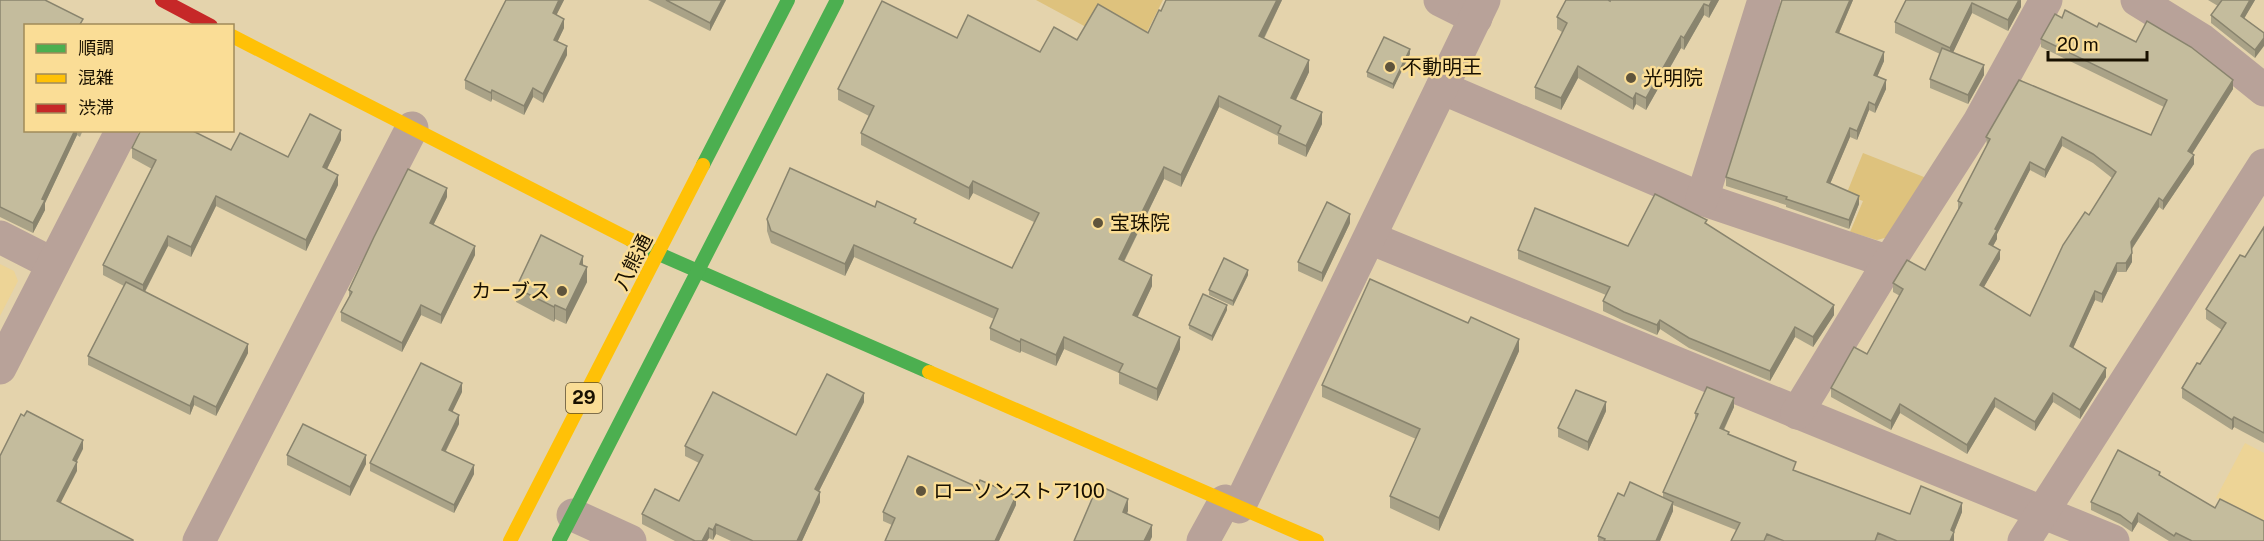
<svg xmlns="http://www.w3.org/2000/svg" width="2264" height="541" font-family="'Public Sans','Noto Sans JP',sans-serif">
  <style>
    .built { fill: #edd496 }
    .green { fill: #dec27d }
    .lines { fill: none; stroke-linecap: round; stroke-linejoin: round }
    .street { stroke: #b8a299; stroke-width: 33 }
    .fast { stroke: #4caf50; stroke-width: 14 }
    .slow { stroke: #ffc107; stroke-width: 14 }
    .jam { stroke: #c62828; stroke-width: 14 }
    .wall { fill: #a9a287; fill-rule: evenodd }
    .shaded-wall { fill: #89846e }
    .building { fill: #c4bc9d; stroke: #89846e; stroke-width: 1.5; fill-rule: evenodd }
    .poi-dot { fill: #5f543c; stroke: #fadd96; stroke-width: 2 }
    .labels { text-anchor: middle; stroke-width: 5; stroke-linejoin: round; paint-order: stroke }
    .shield { fill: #fadd96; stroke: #5c4e2d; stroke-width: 1.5 }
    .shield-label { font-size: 18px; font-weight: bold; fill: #181000 }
    .poi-label { font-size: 20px; fill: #181000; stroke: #fadd96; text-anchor: start }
    .street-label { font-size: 20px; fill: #181000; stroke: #fadd96 }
  </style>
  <rect width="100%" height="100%" fill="#e4d3ac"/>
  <!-- built -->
  <g class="built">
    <path d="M0,264L14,271L18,281L0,316Z"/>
    <path d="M2245,443L2264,453V524L2216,498Z"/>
  </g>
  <!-- green -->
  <g class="green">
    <path d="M1036,0H1163L1147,32L1097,7L1086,27Z"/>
    <path d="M1863,153L1929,179L1896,235L1877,240L1850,232L1863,201L1846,195Z"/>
  </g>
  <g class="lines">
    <!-- street -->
    <g class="street">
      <path d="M1440,0L1476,18"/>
      <path d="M2137,0L2202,40L2264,90"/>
      <path d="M1442,88L1702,199L1889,262"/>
      <path d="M1702,199L1764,0"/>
      <path d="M0,237L53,264"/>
      <path d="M1370,238L2113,541"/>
      <path d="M0,368L122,130"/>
      <path d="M1797,413L1889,262L1979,122L2046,0"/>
      <path d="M1239,507L1484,0"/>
      <path d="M573,515L630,541"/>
      <path d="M199,541L412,128"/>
      <path d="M1203,541L1225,501"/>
      <path d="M2024,541L2264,165"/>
    </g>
    <!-- fast -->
    <g class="fast">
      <path d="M703,165L788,0"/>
      <path d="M631,240L659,254L929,372"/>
      <path d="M559,541L837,0"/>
    </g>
    <!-- slow -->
    <g class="slow">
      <path d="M232,36L631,240"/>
      <path d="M929,372L1317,541"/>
      <path d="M510,541L703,165"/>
    </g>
    <!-- jam -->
    <path class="jam" d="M162,0L211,26"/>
  </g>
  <!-- wall -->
  <g class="wall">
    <path d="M0,0L83,26L26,130H83L80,137L77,135L45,203V210L33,233L0,217Z"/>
    <path d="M506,0H564L556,15L564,28L557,42L567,55L543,103L533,97L524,115L492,99L491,102L465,89V80Z"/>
    <path d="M648,0H726L710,31Z"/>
    <path d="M1282,0L1264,39L1309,72L1296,100L1322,124L1306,157L1278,144V136L1219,107L1181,187L1164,179L1124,262L1152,286L1137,317L1180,349L1157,401L1119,384V373L1064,349L1056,366L1021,351L1020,353L990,340V328L994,319L854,257L845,276L771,243L767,231V219L875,207L916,224L1012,268L1034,222L973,193L969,200L861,145V133L869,116L838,100V89L957,38L1040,52L1077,40L1148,33L1161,11Z"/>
    <path d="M1610,0H1719L1709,18L1704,15L1684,50L1681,48L1646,110L1636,104L1633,110L1578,78L1561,110L1535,99V87L1562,32L1557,29V17L1610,1Z"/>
    <path d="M1782,0H1853L1839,33L1884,61L1877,77L1886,89L1875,113L1869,110L1857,140L1850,137L1830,184L1859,204L1849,229L1786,207V205L1726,186V177Z"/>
    <path d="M1906,0H2021V7L2008,31L1972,13L1953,52L1984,75L1968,104L1930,88V79L1940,54L1895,33V22Z"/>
    <path d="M2208,0H2255L2244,18L2264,33L2255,58L2211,23V15L2218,6Z"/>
    <path d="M2062,18L2097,27L2136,42L2233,89L2192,154L2194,164L2163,210L2159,207L2132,249V262L2126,272H2117L2102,303L2095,300L2073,348L2106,377L2080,419L2053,402L2035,431L1995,407L1967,454L1900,413L1891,430L1831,397V388L1867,354L1900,296L1893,292V283L1925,270L1958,210V201L1987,146L1986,137L2151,135L2164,107L2041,47V39ZM2062,146L2093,163L2112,178L2030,316L1983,288L2000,259L1993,246L1997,239V234L2030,170L2045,178Z"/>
    <path d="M1410,54L1393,89L1367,77V72Z"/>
    <path d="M341,140L327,169L338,185L306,251L216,206L191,257L168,246L145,292L248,353L216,416L194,405L190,415L88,365V356L124,286L103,275V265L152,169L132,158V148L231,150L288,157Z"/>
    <path d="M447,197L433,225L475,255L441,324L421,315L402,352L341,321V312L349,297V290Z"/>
    <path d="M1350,223L1322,282L1298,271V262Z"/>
    <path d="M1707,224L1834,315L1813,347L1795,337L1770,381L1689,348L1660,329L1657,335L1624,321L1603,311V301L1606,295L1518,259V250L1628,246Z"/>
    <path d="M2264,227V443L2234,427L2232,430L2182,398V388L2200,364L2222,330L2206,319V309L2245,257Z"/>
    <path d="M583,266L587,282L566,324L555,319L554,322L516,302V288Z"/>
    <path d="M1248,275L1233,306L1209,295V290Z"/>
    <path d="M1227,310L1212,341L1189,329V325Z"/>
    <path d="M1519,351L1439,531L1390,508V496L1416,439L1322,397V385Z"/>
    <path d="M462,392L452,411L459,424L446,451L474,474L454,513L370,471V463Z"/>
    <path d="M864,402L819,491L820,502L802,541H731L716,534L713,540L709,538L707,541H675L642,524V514L679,501L699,463L685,456V446L796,435Z"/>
    <path d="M1734,407L1724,430L1729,435L1796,471L1910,514L1962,512L1954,532V541H1731L1736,530L1673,505V511L1660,541H1598V536L1624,496L1663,497V492L1695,422V413Z"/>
    <path d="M1606,411L1588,451L1558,437V428Z"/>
    <path d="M287,455L366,464L350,496L287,465Z"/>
    <path d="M2160,475L2264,541H2169L2138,522L2132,532L2120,524L2091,510V502Z"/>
    <path d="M1016,505L999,541H885L892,525L883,521V512Z"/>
  </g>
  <!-- shaded-wall -->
  <g class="shaded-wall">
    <path d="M559,0H564L553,22V13Z"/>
    <path d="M722,0H726L710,31V23Z"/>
    <path d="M1277,0H1282L1259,48V36Z"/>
    <path d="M1712,0H1719L1709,18V6Z"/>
    <path d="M1850,0H1853L1836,40V32Z"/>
    <path d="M2019,0H2021V7L2008,31V20Z"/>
    <path d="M2250,0H2255L2241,24V16Z"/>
    <path d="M1972,3V13L1950,59V48Z"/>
    <path d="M1704,4V15L1684,50V38Z"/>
    <path d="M564,19V28L554,49V40Z"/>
    <path d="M1681,36V48L1646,110V98Z"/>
    <path d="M2264,38V46L2255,58V50Z"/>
    <path d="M567,46V55L543,103V94Z"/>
    <path d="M1410,49V54L1393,89V84Z"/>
    <path d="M1884,52V61L1874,84V75Z"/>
    <path d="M1309,60V72L1291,110V98Z"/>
    <path d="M1984,65V75L1968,104V95Z"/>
    <path d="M1578,66V78L1561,110V98Z"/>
    <path d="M1886,80V89L1875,113V105Z"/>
    <path d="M2233,80V89L2188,160V151Z"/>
    <path d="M533,88V97L524,115V106Z"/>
    <path d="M492,90V99L491,102V93Z"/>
    <path d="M1636,93V104L1633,110V99Z"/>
    <path d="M1219,96V107L1181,187V175Z"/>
    <path d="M1869,102V110L1857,140V131Z"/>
    <path d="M1322,112V124L1306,157V146Z"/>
    <path d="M1850,128V137L1827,191V182Z"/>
    <path d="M75,130H77V135L45,203V210L33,233V223L42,199Z"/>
    <path d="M341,130V140L323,177V167Z"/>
    <path d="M2062,137V146L2045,178V170Z"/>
    <path d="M2194,155V164L2163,210V201Z"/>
    <path d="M2030,162V170L1997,234V239L1989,253V244L1995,229Z"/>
    <path d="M1164,167V179L1119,271V259Z"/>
    <path d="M338,175V185L306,251V240Z"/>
    <path d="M973,181V193L969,200V188Z"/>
    <path d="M447,188V197L430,232V223Z"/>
    <path d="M216,196V206L191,257V247Z"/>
    <path d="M1859,196V204L1849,229V220Z"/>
    <path d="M2159,198V207L2131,250V242Z"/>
    <path d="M1350,214V223L1322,282V273Z"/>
    <path d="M168,236V246L143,295V285Z"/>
    <path d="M854,245V257L845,276V264Z"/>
    <path d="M475,246V255L441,324V315Z"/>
    <path d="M2000,250V259L1980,294V285Z"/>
    <path d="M2132,253V262L2126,272V263Z"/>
    <path d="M583,256V271L580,264Z"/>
    <path d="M2117,263V272L2102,303V294Z"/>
    <path d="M587,267V282L566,324V310Z"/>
    <path d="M1248,270V275L1233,306V301Z"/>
    <path d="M1152,275V286L1133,327V315Z"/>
    <path d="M2095,291V300L2070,355V346Z"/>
    <path d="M421,305V315L402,352V343Z"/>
    <path d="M555,305V319L554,322V307Z"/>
    <path d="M1227,305V310L1212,341V336Z"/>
    <path d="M1834,305V315L1813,347V337Z"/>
    <path d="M1660,320V329L1657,335V325Z"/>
    <path d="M1795,327V337L1770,381V371Z"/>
    <path d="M1064,337V349L1056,366V355Z"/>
    <path d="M1180,337V349L1157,401V389Z"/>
    <path d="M1021,339V351L1020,353V342Z"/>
    <path d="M1519,339V351L1439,531V518Z"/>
    <path d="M248,344V353L216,416V407Z"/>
    <path d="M2106,368V377L2080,419V410Z"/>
    <path d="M462,383V392L449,419V410Z"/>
    <path d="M864,393V402L815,499V489Z"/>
    <path d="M2053,393V402L2035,431V422Z"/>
    <path d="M194,396V405L190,415V406Z"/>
    <path d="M1734,398V407L1720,437V428Z"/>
    <path d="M1995,398V407L1967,454V445Z"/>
    <path d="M1606,402V411L1588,451V442Z"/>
    <path d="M1900,404V413L1891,430V421Z"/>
    <path d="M459,415V424L442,458V450Z"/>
    <path d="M2234,417V427L2232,430V420Z"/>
    <path d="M83,440V449L73,469V460Z"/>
    <path d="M366,455V464L350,496V487Z"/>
    <path d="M77,462V471L57,510V501Z"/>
    <path d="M474,465V474L454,513V505Z"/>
    <path d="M820,492V502L802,541H797Z"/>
    <path d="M1016,496V505L999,541H995Z"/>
    <path d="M1128,499V511L1123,524V512Z"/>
    <path d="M1673,502V511L1660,541H1656Z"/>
    <path d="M1962,503V512L1954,532V541H1950L1951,530Z"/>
    <path d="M2138,513V522L2132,532V524Z"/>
    <path d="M716,524V534L713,540V530Z"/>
    <path d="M1152,525V537L1150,541H1144Z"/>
    <path d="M709,528V538L707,541H702Z"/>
  </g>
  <!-- building -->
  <g class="building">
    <path d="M0,0H45L83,19L79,26H26V130H75L42,199L45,200L33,223L0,207Z"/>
    <path d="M506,0H559L553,13L564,19L554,40L567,46L543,94L533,88L524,106L492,90L491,93L465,80Z"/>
    <path d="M666,0H722L710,23Z"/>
    <path d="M1166,0H1277L1259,36L1309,60L1291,98L1322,112L1306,146L1278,133L1281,126L1219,96L1181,175L1164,167L1119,259L1152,275L1133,315L1180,337L1157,389L1119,372L1123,364L1064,337L1056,355L1021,339L1020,342L990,328L998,309L854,245L845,264L771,231L767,219L790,168L875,207L877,201L916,219L914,223L1012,268L1039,213L973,181L969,188L861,133L874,106L838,89L882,1L957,38L968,15L1040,52L1054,27L1077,40L1098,4L1148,33L1159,10L1161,11Z"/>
    <path d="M1566,0H1608L1610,1V0H1712L1709,6L1704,4L1684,38L1681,36L1646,98L1636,93L1633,99L1578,66L1561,98L1535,87L1567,23L1557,17Z"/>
    <path d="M1782,0H1850L1836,32L1884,52L1874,75L1886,80L1875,105L1869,102L1857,131L1850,128L1827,182L1859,196L1849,220L1786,199L1787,197L1726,177Z"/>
    <path d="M1906,0H2019L2008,20L1972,3L1950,48L1895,22Z"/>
    <path d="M2222,0H2250L2241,16L2264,33V38L2255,50L2211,15Z"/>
    <path d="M2065,10L2097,27L2099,23L2136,42L2147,21L2191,47L2233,80L2188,151L2194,155L2163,201L2159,198L2131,242L2132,253L2126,263H2117L2102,294L2095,291L2070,346L2106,368L2080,410L2053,393L2035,422L1995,398L1967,445L1900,404L1891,421L1831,388L1854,347L1867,354L1903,289L1893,283L1907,260L1925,270L1962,203L1958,201L1990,139L1986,137L2019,80L2151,135L2167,100L2041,39L2055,14L2062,18ZM2062,137L2093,154L2116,172L2089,215L2085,212L2063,245L2030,316L1980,285L2000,250L1989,244L1997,230L1995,229L2030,162L2045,170Z"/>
    <path d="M1384,37L1410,49L1393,84L1367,72Z"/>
    <path d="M1942,48L1984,65L1968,95L1930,79Z"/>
    <path d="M310,114L341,130L323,167L338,175L306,240L216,196L191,247L168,236L143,285L103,265L156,160L132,148L141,130H191L231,150L240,133L288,157Z"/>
    <path d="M408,169L447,188L430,223L475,246L441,315L421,305L402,343L341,312L352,292L349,290L374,237Z"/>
    <path d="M1655,194L1707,220L1705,223L1834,305L1813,337L1795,327L1770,371L1689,338L1660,320L1657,325L1624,312L1603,301L1610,287L1518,250L1535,208L1628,246Z"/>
    <path d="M1327,202L1350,214L1322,273L1298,262Z"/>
    <path d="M2264,227V433L2234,417L2232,420L2182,388L2197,363L2200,364L2226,323L2206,309L2240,255L2245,257Z"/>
    <path d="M541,235L583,256L580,264L587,267L566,310L555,305L554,307L516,288Z"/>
    <path d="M1224,258L1248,270L1233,301L1209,290Z"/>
    <path d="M1370,279L1468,323L1471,317L1519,339L1439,518L1390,496L1420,429L1322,385Z"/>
    <path d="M126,282L248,344L216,407L194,396L190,406L88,356Z"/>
    <path d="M1203,294L1227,305L1212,336L1189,325Z"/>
    <path d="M421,363L462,383L449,410L459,415L442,450L474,465L454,505L370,463Z"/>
    <path d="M827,374L864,393L815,489L820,492L797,541H753L716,524L713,530L709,528L702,541H695L642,514L655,489L679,501L703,455L685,446L713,392L796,435Z"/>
    <path d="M1707,387L1734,398L1720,428L1729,432L1728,434L1796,462L1793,470L1910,514L1921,486L1962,503L1951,530L1954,532L1950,541H1897L1878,533L1875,541H1784L1767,534L1764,541H1731L1740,523L1663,492L1698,414L1695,413Z"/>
    <path d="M1576,390L1606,402L1588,442L1558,428Z"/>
    <path d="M27,411L83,440L73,460L77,462L57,501L133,540V541H0V456L21,414L24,416Z"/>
    <path d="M303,424L366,455L350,487L287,455Z"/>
    <path d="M2118,450L2160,472L2159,475L2215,508L2220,499L2264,521V541H2192L2176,533L2174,536L2138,513L2132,524L2120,515L2091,502Z"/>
    <path d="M908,456L977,487L980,480L1016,496L995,541H885L895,518L883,512Z"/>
    <path d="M1630,482L1673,502L1656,541H1604L1605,539L1598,536L1618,493L1624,496Z"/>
    <path d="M1098,485L1128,499L1123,512L1152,525L1144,541H1074Z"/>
  </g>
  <!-- markers -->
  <g class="poi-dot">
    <circle cx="1390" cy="67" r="6"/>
    <circle cx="1631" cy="78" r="6"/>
    <circle cx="1098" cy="223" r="6"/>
    <circle cx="562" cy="291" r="6"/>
    <circle cx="921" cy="491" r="6"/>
  </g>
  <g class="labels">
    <!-- shield labels -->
    <rect class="shield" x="566" y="383" width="36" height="30" rx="4.5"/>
    <g class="shield-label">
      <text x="584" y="404">29</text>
    </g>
    <!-- poi labels -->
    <g class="poi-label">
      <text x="1402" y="74">不動明王</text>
      <text x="1643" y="85">光明院</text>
      <text x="1110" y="230">宝珠院</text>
      <text x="550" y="298" text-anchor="end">カーブス</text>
      <text x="933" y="498">ローソンストア100</text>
    </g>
    <!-- street labels -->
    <g class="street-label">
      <text transform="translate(633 262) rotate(-63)" y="7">八熊通</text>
    </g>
  </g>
  <!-- legend -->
  <rect x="24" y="24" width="210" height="108" fill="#fadd96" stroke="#a08b5a" stroke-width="1.5"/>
  <rect x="36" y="44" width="30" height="9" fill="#4caf50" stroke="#a08b5a" stroke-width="1.5"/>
  <text x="78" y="54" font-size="18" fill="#181000">順調</text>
  <rect x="36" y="74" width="30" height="9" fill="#ffc107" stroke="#a08b5a" stroke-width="1.5"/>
  <text x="78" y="84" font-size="18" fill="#181000">混雑</text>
  <rect x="36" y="104" width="30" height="9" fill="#c62828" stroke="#a08b5a" stroke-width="1.5"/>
  <text x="78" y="114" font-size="18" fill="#181000">渋滞</text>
  <!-- scale -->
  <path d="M2048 51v9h99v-9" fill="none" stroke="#181000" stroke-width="3"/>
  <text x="2057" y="51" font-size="18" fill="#181000" stroke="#fadd96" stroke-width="4.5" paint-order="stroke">20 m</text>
</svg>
